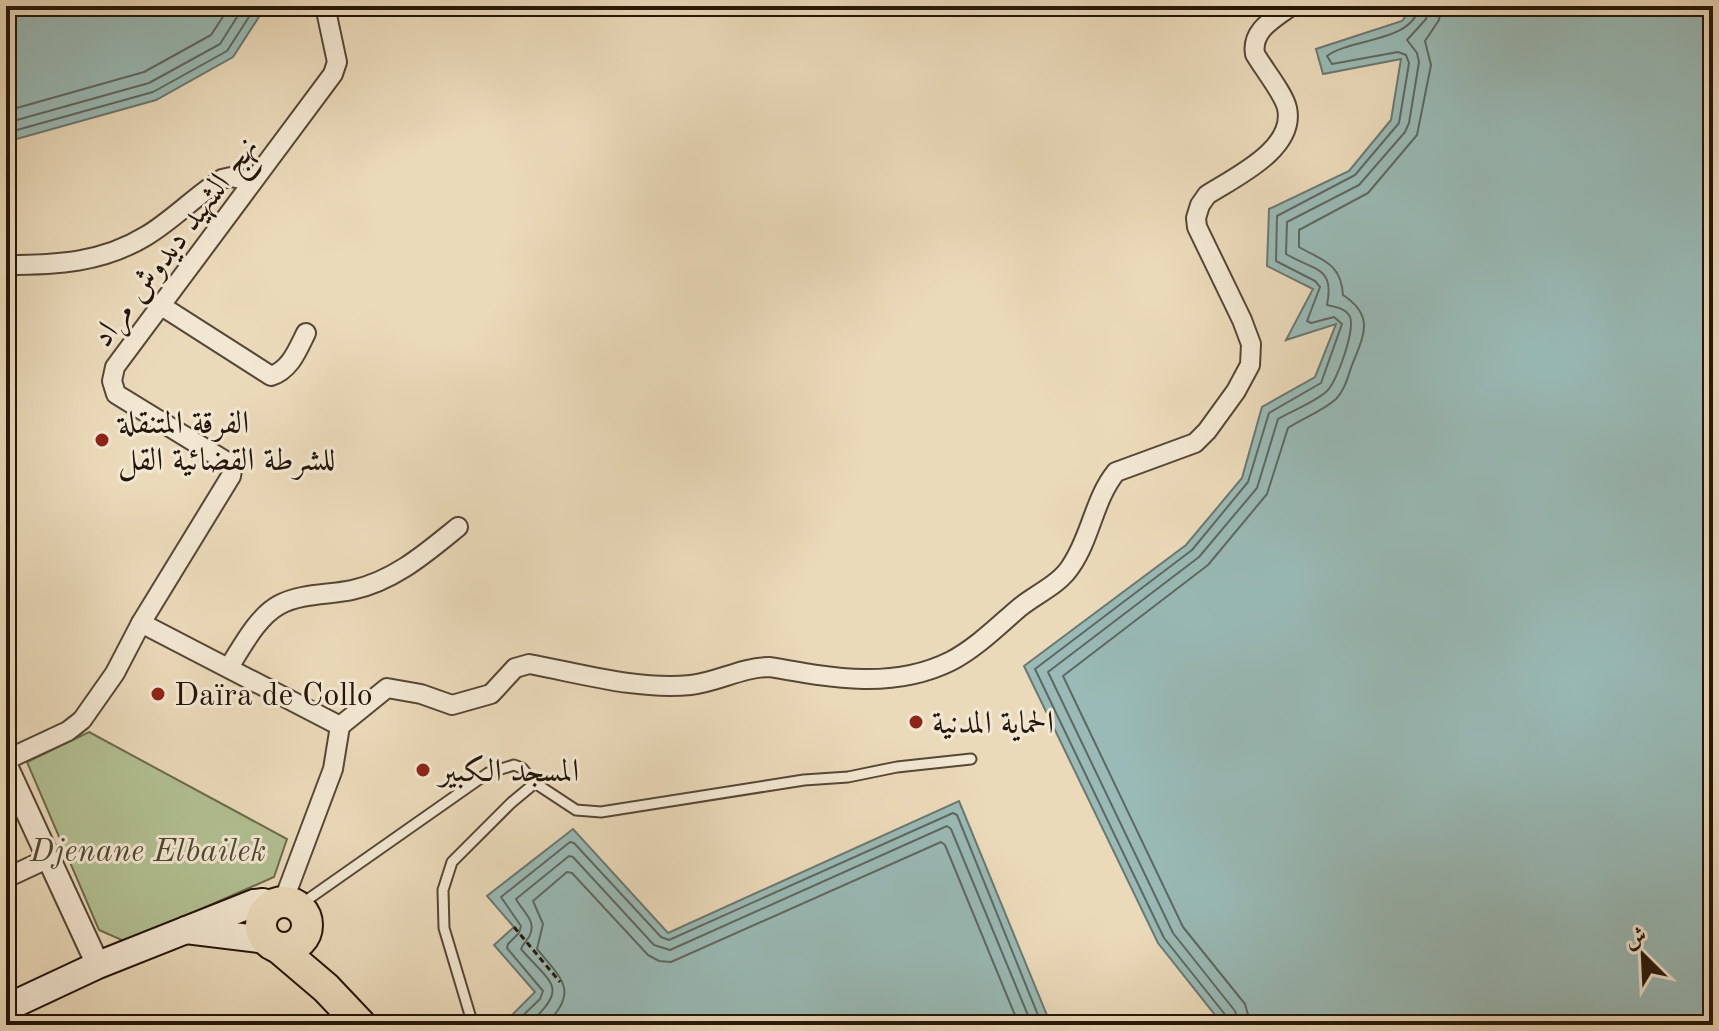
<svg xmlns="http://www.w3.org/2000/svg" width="1719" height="1031" font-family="'Old Standard TT',Amiri,serif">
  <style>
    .green { fill: #b2c193; stroke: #6c6c4e; stroke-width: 2 }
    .water { fill: #99bab6; stroke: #6b7871; stroke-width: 2 }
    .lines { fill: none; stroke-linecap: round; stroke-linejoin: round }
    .shore { stroke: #5f6860; stroke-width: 2 }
    .service-casing { stroke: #564736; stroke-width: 13 }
    .minor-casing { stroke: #564736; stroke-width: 22 }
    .tertiary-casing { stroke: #564736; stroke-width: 26 }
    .secondary-casing { stroke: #25160a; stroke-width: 30 }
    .primary-casing { stroke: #25160a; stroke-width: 34 }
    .path { stroke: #25160a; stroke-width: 3; stroke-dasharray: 6 4; stroke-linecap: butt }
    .service { stroke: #f2e7d2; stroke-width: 9 }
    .minor { stroke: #f2e7d2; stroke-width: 18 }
    .tertiary { stroke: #f2e7d2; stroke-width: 22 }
    .secondary { stroke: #f2e7d2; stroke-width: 26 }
    .primary { stroke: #ebdaba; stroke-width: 30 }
    .poi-dot { fill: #8f2418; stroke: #f2e7d2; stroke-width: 3 }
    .labels { text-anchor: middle; stroke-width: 6; stroke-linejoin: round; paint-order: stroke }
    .street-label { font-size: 32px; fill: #25160a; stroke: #f2e7d2 }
    .poi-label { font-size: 32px; fill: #25160a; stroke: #f2e7d2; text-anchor: start }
    .park-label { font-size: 32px; font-style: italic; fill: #4f4933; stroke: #f2e7d2 }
  </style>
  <rect width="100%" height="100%" fill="#ebdaba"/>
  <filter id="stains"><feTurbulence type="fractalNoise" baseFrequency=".0025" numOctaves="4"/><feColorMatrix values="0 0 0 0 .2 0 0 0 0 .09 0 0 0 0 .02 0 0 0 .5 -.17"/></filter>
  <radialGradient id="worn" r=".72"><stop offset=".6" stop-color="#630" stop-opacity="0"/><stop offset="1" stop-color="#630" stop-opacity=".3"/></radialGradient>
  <!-- green -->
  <path class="green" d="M89,732L287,839L274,877L126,942L99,930L27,762Z"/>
  <!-- water -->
  <g class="water">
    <path d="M6,6H266L233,57L156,100L6,142Z"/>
    <path d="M1413,6H1713V1025H1223L1158,943L1024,666L1186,545L1242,478L1262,407L1315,377L1336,324L1286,340L1313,289L1267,266L1269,209L1349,171L1391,120L1401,59L1323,74L1316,49L1402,21Z"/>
    <path d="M959,801L1051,1025H502L535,992L494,945L514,927L487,896L573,829L668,933Z"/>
  </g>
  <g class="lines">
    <!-- shore -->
    <g class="shore">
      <path d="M6,111L144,72L211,35L230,6"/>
      <path d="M6,123L149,83L220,44L244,6"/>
      <path d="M6,133L153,92L227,51L256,6"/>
      <path d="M513,1025L540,999L543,991L507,948L508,944L519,933L521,926L501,897L570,842L574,843L661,937L669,940L953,813L957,815L1042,1025"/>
      <path d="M528,1025C569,986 553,986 521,949C523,944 526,941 529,937C538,921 522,911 516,899L569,856L573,857L654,945L670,950L947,826L951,829L1032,1025"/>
      <path d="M545,1025C580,992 562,979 537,949L543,924L533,901L567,872L572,873L648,955L659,961L671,962L941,842L945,845L1019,1025"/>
      <path d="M1229,1025L1227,1017L1164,938L1035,669L1192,550L1248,482L1269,413L1321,383L1342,324L1334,317L1311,323L1307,321L1320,287L1315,281L1276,261L1277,216L1355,175L1399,123L1409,63L1406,55L1398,52L1332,64L1327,56C1351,38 1414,42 1419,6"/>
      <path d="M1239,1025L1235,1011L1173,933L1048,672L1199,557L1257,488L1278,419C1293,410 1314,403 1327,391C1337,382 1357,326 1349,315C1343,307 1334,307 1327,305C1335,266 1314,271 1286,254L1287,222L1359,185L1405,132L1409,123L1419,62L1417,53L1407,40L1426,19L1429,6"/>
      <path d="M1251,1025L1245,1004L1183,927L1063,676L1208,565L1267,494L1288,428C1303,418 1323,411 1336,399C1345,390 1348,376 1352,365C1364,335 1375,316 1343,295C1341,263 1323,261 1299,247V230L1368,193L1417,135L1431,65L1425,41L1439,20L1441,6"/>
    </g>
    <!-- service casing -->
    <g class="service-casing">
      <g id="service">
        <path d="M297,907L488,773L514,765L522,768L535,783L576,810L601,812L804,780L848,777L897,767L971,759"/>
        <path d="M473,1025L444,928L443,890L452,862L511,803L535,783"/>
      </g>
    </g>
    <!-- minor casing -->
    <g class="minor-casing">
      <g id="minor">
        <path d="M6,265C56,265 102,263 146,236C173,220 195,196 222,179L231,177L251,181"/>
        <path d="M160,305L271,376C290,370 297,351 306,333"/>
        <path d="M141,623L340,726"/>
        <path d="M229,667C242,647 257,617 279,605C301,593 329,595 352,590C394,581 426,553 458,527"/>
        <path d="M340,726L387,688L421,694L452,705L491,694L515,668L529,664C583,674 636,690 691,685C718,682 742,667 770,667C831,678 893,690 951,661C976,648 998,626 1019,608C1036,594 1059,585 1071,566C1091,537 1094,499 1116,472L1195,443L1207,431L1236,391L1250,365L1251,344L1242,320L1197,227L1196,218L1200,205L1207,195C1235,177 1296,149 1287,108C1284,94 1263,68 1255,54C1251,30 1274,19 1291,6"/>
        <path d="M6,760L68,731L82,720L115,673L141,623L231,476L232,470L227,462L116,394L112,381L115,367L333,74L337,62L325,6"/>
        <path d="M6,878L47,859"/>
        <path d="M283,902L333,769L340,726"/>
      </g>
    </g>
    <!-- tertiary casing -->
    <g class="tertiary-casing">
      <path id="tertiary" d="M6,766L98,965"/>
    </g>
    <!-- secondary casing -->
    <g class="secondary-casing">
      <g id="secondary">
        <path d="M186,930L266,940"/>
        <path d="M6,1008L98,965L254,903L263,902L271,906"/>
      </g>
    </g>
    <!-- primary casing -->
    <g class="primary-casing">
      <g id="primary">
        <circle cx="284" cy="925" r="23"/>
        <path d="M279,948L326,988L361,1025"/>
      </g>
    </g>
    <!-- path -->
    <path class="path" d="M514,927L560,982"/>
    <!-- service -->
    <use href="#service" class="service"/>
    <!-- minor -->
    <use href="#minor" class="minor"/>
    <!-- tertiary -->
    <use href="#tertiary" class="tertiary"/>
    <!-- secondary -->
    <use href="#secondary" class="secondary"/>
    <!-- primary -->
    <use href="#primary" class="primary"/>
  </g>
  <!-- markers -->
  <g class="poi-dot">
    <circle cx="102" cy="440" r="8"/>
    <circle cx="158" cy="694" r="8"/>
    <circle cx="916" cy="722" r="8"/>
    <circle cx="423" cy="770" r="8"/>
  </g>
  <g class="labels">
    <!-- street labels -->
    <g class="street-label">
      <text transform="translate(174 241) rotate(-53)" y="11">نهج الشهيد ديدوش مراد</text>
    </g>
    <!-- poi labels -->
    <g class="poi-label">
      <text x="118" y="433">الفرقة المتنقلة<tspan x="118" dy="37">للشرطة القضائية القل</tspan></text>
      <text x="174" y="705">Daïra de Collo</text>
      <text x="932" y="733">الحماية المدنية</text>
      <text x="439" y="781">المسجد الكبير</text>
    </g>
    <!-- park labels -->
    <g class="park-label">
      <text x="148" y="861">Djenane Elbailek</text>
    </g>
  </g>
  <!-- margin -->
  <rect width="1719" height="1031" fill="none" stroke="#ebdaba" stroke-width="32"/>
  <rect x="8" y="8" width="1703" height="1015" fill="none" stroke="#25160a" stroke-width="4"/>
  <rect x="16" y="16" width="1687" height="999" fill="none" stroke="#25160a" stroke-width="2"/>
  <!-- north arrow -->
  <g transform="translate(1643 955) rotate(336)" stroke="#f2e7d2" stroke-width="6" paint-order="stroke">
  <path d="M0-6L14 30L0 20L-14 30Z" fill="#25160a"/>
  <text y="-12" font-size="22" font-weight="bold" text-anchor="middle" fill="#25160a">ش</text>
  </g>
  <rect width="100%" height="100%" filter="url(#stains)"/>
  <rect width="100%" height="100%" fill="url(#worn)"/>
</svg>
